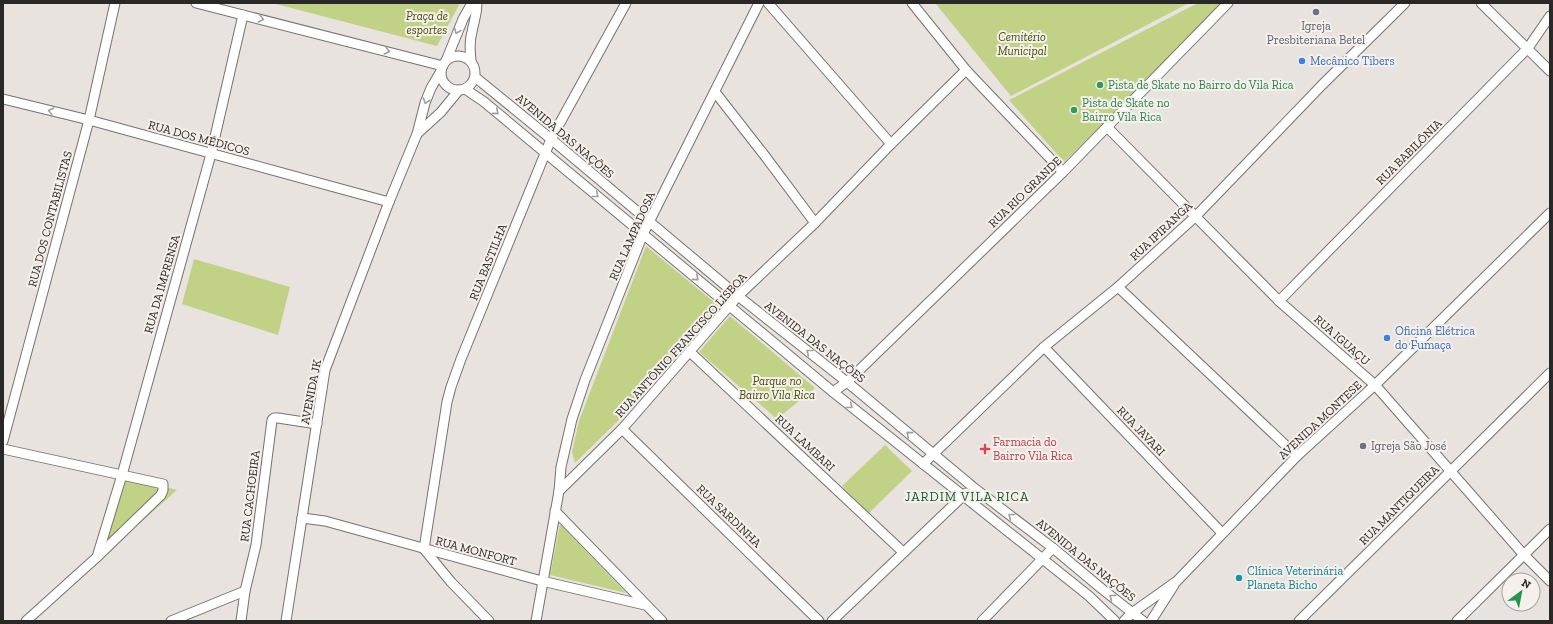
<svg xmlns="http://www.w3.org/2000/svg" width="1553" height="624" font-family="'Zilla Slab',serif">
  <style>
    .green { fill: #c1d286 }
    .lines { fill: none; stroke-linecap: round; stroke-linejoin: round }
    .street-casing { stroke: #77726e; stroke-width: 11 }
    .street { stroke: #fff; stroke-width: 9 }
    .oneway { stroke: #9f9e9e }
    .worship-dot { fill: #6b7280; stroke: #f5f0ec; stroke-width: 1.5 }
    .shop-dot { fill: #3f7fe0; stroke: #f5f0ec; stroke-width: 1.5 }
    .leisure-dot { fill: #2e9e5b; stroke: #f5f0ec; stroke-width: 1.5 }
    .health-dot { fill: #e0444e; stroke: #f5f0ec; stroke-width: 1.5 }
    .culture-dot { fill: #0f9aa8; stroke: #f5f0ec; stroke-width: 1.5 }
    .labels { text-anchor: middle; stroke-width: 4; stroke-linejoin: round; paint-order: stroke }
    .park-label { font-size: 12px; font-style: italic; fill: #434e07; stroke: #f5f0ec }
    .worship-label { font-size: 12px; fill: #5b616d; stroke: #f5f0ec }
    .shop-label { font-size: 12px; fill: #366cbe; stroke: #f5f0ec; text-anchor: start }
    .leisure-label { font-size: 12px; fill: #27864d; stroke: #f5f0ec; text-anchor: start }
    .street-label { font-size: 12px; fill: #2a2827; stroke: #f5f0ec }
    .health-label { font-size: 12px; fill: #be3a42; stroke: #f5f0ec; text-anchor: start }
    .culture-label { font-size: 12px; fill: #0d838f; stroke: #f5f0ec; text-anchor: start }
    .neighbourhood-label { font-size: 13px; letter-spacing: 1px; fill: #125a2d; stroke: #f5f0ec }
  </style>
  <rect width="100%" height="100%" fill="#e8e3df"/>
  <!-- green -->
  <g class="green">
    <path d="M272,3H460L437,46Z"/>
    <path d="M935,3H1189L1011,96Z"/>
    <path d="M1198,3H1226L1064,162L1009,100Z"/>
    <path d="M646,246L721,308L618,421L575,463L572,452L579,421Z"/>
    <path d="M194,259L290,287L278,335L182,304Z"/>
    <path d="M730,316L815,388L777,419L699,352Z"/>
    <path d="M885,445L912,471L868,514L842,486Z"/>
    <path d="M125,476L177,490L102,557Z"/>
    <path d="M560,524L626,593L550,575Z"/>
  </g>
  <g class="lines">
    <!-- street casing -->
    <g class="street-casing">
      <g id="street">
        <path d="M196,3L443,66"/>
        <path d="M768,3L891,144"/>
        <path d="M912,3L966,70L1063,172"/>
        <path d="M1481,3L1550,71"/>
        <circle cx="458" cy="73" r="17"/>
        <path d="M446,61L463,19L472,3"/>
        <path d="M471,61C470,52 469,42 472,32C474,20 477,16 477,3"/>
        <path d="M475,77L551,139L738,296L847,382L973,487L1053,548L1102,589L1143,621"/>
        <path d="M465,89L483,101L833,392L1089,596L1115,621"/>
        <path d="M715,92L765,156L815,223"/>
        <path d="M3,99L89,120L389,202"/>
        <path d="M1107,127L1279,301L1375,385L1524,555L1550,581"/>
        <path d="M417,134L441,112L459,90"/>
        <path d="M1118,287L1297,456"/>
        <path d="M1279,301L1528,48L1550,16"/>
        <path d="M1044,347L1222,533"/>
        <path d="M690,352L903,552"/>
        <path d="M833,392L847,382L1063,172L1228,3"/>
        <path d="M622,429L819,621"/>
        <path d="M3,441L89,120L115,3"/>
        <path d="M3,449L163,484V490L161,495L97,557L26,621"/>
        <path d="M923,464L1044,347L1118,287L1196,216L1322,85L1405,3"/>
        <path d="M559,491L561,467L572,419L585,380L643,234L759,3"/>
        <path d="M555,511L662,621"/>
        <path d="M302,518L325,521L542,581L645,605"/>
        <path d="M97,557L122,475L211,154L243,15"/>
        <path d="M171,621L245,591"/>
        <path d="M241,621L245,591L256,545L272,420L274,418H278L317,424"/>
        <path d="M286,621L325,370L389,202L417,134L425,103L431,88L441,71"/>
        <path d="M489,621L451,582L424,549L447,402L451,387L461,359L551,139L626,3"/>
        <path d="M536,621L559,491L622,429L738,296L815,223L891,144L966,70"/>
        <path d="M832,621L966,493"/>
        <path d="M982,621L1053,548"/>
        <path d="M1124,621L1132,613L1177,581L1297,456L1375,385L1550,213"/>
        <path d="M1151,621L1174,585"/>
        <path d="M1299,621L1550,373"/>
        <path d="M1457,621L1550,529"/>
      </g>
    </g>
    <!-- street -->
    <use href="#street" class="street"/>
  </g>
  <!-- one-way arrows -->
  <defs><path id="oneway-chevron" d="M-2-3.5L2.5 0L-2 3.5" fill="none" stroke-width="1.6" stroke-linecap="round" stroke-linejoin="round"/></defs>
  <g class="oneway">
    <use href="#oneway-chevron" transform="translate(261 19) rotate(14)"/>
    <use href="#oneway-chevron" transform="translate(457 31) rotate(112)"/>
    <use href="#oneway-chevron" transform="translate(387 51) rotate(14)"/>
    <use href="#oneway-chevron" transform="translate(426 101) rotate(109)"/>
    <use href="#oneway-chevron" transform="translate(51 111) rotate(-166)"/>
    <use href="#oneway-chevron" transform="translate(496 112) rotate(40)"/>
    <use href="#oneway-chevron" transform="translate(596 195) rotate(39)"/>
    <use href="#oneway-chevron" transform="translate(696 278) rotate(40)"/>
    <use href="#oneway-chevron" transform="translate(809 352) rotate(-142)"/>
    <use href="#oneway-chevron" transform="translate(850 406) rotate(39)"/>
    <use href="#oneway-chevron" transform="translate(909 434) rotate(-140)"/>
    <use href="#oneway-chevron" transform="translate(1011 516) rotate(-142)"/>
    <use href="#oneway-chevron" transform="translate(1112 597) rotate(-143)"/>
  </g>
  <!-- markers -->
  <g class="worship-dot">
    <circle cx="1316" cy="12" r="4"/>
    <circle cx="1363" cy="446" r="4"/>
  </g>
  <g class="shop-dot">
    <circle cx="1302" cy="61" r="4"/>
    <circle cx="1387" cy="338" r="4"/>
  </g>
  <g class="leisure-dot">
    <circle cx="1100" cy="85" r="4"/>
    <circle cx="1074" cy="110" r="4"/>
  </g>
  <path class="health-dot" d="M983 443h4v4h4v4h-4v4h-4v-4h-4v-4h4z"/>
  <circle class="culture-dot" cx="1239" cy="578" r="4"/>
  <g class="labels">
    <!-- park labels -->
    <g class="park-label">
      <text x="427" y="20">Praça de<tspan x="427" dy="14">esportes</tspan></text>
      <text x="1022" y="41">Cemitério<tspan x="1022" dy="14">Municipal</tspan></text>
      <text x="777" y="385">Parque no<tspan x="777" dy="14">Bairro Vila Rica</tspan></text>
    </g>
    <!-- worship labels -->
    <g class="worship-label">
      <text x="1316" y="30">Igreja<tspan x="1316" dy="14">Presbiteriana Betel</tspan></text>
      <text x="1371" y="450" text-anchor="start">Igreja São José</text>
    </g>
    <!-- shop labels -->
    <g class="shop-label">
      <text x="1310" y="65">Mecânico Tibers</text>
      <text x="1395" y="335">Oficina Elétrica<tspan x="1395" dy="14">do Fumaça</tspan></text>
    </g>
    <!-- leisure labels -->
    <g class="leisure-label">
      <text x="1108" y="89">Pista de Skate no Bairro do Vila Rica</text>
      <text x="1082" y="107">Pista de Skate no<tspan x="1082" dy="14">Bairro Vila Rica</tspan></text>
    </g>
    <!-- street labels -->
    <g class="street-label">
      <text transform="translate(565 136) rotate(40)" y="4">AVENIDA DAS NAÇÕES</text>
      <text transform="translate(199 138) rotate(15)" y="4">RUA DOS MÉDICOS</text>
      <text transform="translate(1409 152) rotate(-45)" y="4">RUA BABILÔNIA</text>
      <text transform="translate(1025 192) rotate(-44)" y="4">RUA RIO GRANDE</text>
      <text transform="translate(50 219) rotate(-75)" y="4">RUA DOS CONTABILISTAS</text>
      <text transform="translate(1161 231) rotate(-43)" y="4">RUA IPIRANGA</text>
      <text transform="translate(632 236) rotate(-66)" y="4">RUA LAMPADOSA</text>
      <text transform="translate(488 262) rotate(-68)" y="4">RUA BASTILHA</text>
      <text transform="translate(162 284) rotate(-74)" y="4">RUA DA IMPRENSA</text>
      <text transform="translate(1342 340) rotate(41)" y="4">RUA IGUAÇU</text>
      <text transform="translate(815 342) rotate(38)" y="4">AVENIDA DAS NAÇÕES</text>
      <text transform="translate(681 345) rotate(-48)" y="4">RUA ANTÔNIO FRANCISCO LISBOA</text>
      <text transform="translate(311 392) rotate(-79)" y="4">AVENIDA JK</text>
      <text transform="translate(1320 420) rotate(-43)" y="4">AVENIDA MONTESE</text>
      <text transform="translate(1141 431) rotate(46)" y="4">RUA JAVARI</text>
      <text transform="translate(805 443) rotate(43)" y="4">RUA LAMBARI</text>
      <text transform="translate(250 496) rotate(-83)" y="4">RUA CACHOEIRA</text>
      <text transform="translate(1399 505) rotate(-45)" y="4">RUA MANTIQUEIRA</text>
      <text transform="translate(729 516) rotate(44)" y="4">RUA SARDINHA</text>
      <text transform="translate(476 551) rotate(15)" y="4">RUA MONFORT</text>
      <text transform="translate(1086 560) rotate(39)" y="4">AVENIDA DAS NAÇÕES</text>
    </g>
    <!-- health labels -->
    <g class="health-label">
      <text x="993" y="446">Farmacia do<tspan x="993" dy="14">Bairro Vila Rica</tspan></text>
    </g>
    <!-- culture labels -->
    <g class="culture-label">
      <text x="1247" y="575">Clínica Veterinária<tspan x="1247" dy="14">Planeta Bicho</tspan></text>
    </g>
    <!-- neighbourhood labels -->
    <g class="neighbourhood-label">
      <text x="967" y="501">JARDIM VILA RICA</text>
    </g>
  </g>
  <!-- border -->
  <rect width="1553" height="624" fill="none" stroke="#2a2827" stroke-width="8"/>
  <!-- north arrow -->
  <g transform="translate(1521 592) rotate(32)"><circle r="19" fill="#f5f0ec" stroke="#a4a09d"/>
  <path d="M0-3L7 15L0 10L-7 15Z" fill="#23954f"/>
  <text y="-6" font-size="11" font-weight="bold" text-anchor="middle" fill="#2a2827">N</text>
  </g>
</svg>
